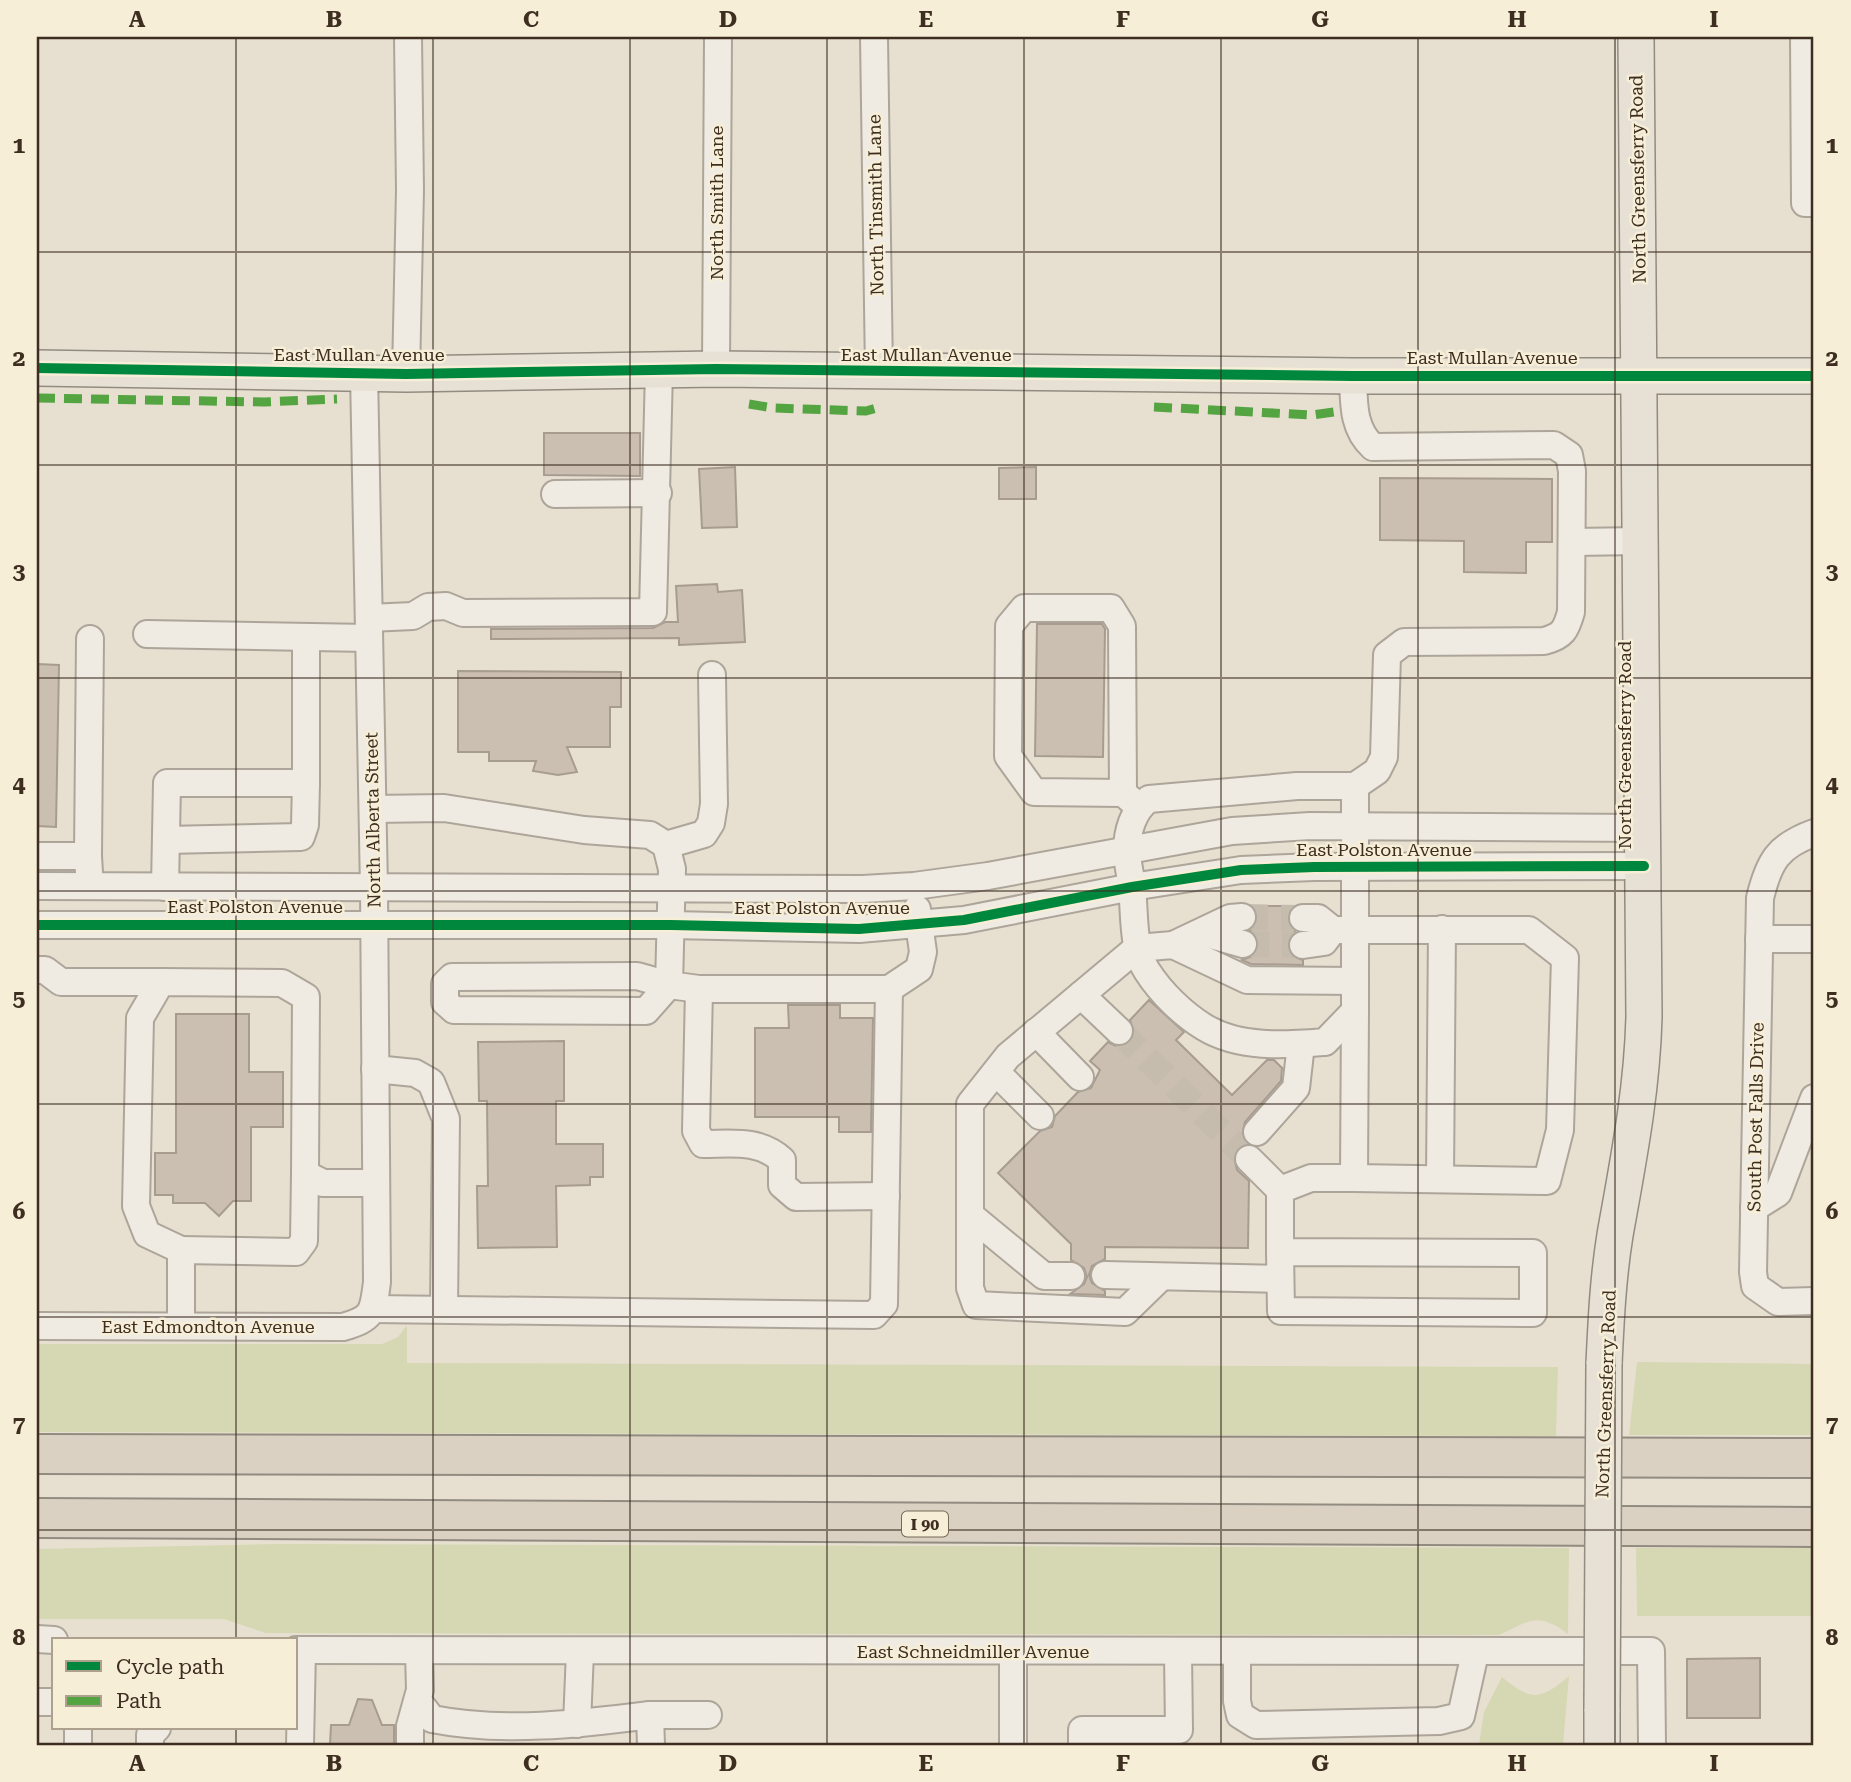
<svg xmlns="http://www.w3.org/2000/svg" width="1851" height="1782" font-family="'Roboto Serif',serif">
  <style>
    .green { fill: #d6d7b3 }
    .building { fill: #cbbfb2; stroke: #a89c90; stroke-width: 2 }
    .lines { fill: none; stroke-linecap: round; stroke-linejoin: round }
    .minor-tunnel { stroke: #c5bcae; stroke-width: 26; stroke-dasharray: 26 13; stroke-linecap: butt }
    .minor-casing { stroke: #ada599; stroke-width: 30 }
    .major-casing { stroke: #928b80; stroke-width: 38 }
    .highway-casing { stroke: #928b80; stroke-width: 42 }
    .minor { stroke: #efebe3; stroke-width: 26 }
    .major { stroke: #e6e1d4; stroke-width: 35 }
    .highway { stroke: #dad1c2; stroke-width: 38 }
    .major-bridge-casing { stroke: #928b80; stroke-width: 38; stroke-linecap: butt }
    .major-bridge { stroke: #e6e1d4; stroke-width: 35 }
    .quiet { stroke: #54a441; stroke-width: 9; stroke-dasharray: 18 9; stroke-linecap: butt }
    .cycleway-casing { stroke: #f7eed8; stroke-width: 15 }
    .cycleway { stroke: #00873e; stroke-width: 10 }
    .grid { fill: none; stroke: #3d2e20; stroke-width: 2; stroke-opacity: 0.55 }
    .labels { text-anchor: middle; stroke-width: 5; stroke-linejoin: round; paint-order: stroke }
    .shield { fill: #f7eed8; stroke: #756857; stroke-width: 2 }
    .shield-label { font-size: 16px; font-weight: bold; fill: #3d2e20 }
    .street-label { font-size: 18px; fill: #3d2e20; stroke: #f7eed8 }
    .neatline { fill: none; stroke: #3d2e20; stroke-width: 2.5 }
    .grid-label { font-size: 23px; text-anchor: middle; font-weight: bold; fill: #3d2e20 }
  </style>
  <rect width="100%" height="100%" fill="#e7e0d1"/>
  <!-- green -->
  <g class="green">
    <path d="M407,1325V1363L1558,1367L1556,1436L37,1432V1344H382L398,1337Z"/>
    <path d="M1637,1362L1814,1364V1435H1629Z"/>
    <path d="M282,1544L1569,1548L1568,1634C1537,1611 1530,1621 1499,1635L266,1633L224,1619H37V1549Z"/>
    <path d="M1636,1548H1814V1616H1637Z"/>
    <path d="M1569,1676L1563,1745H1479L1484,1712L1502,1677C1531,1701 1540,1701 1569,1676Z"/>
  </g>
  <!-- building -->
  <g class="building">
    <path d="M544,433H640V476L544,475Z"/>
    <path d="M735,467L737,527L702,528L699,469Z"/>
    <path d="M1036,467V499H999V468Z"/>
    <path d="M1380,478L1552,479V542H1526V573L1464,572V541L1380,540Z"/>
    <path d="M717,584L718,592L742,590L745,642L679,645V638L491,639V629L653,628L665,622H678L676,586Z"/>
    <path d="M1037,624H1102L1105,629L1103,757L1035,756Z"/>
    <path d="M37,664L59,665L56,827L37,826Z"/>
    <path d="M458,671L621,672V707H610V747H567L577,772L558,775L533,771L536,761H489V752H458Z"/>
    <path d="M1253,906H1293L1287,919L1295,932L1289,939L1288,948L1291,955L1303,960V965L1251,964L1242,960L1253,956L1258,948V939L1250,930L1258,916Z"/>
    <path d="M1149,1000L1184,1032L1176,1040L1232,1095L1267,1060H1274L1282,1068L1281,1081L1245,1122L1242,1136L1247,1144L1238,1147L1234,1156L1237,1170L1249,1181L1248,1248L1105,1247V1259L1092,1266L1089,1275L1092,1283L1105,1291V1295L1070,1294L1084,1284L1087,1277L1084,1268L1071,1260V1244L998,1173L1040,1131L1052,1127L1055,1116L1078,1092L1091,1088L1100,1070L1090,1061L1108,1042L1116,1046L1130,1042L1134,1034L1130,1020Z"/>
    <path d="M788,1005H840V1018H873L871,1132H839V1117H755V1028H789Z"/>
    <path d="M176,1014H249V1072H283V1127H251V1201H233L219,1216L205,1203H173V1195H155V1153H176Z"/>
    <path d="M564,1041V1101H556V1144H603V1177H590V1185L556,1186L557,1247L478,1248L477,1186H488L487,1101H479L478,1042Z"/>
    <path d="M1760,1658V1718H1687V1659Z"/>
    <path d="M358,1699L372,1700L382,1725H394V1745H330L331,1725H349Z"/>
  </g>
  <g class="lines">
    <!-- minor-tunnel -->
    <g class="minor-tunnel">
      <path d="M1242,917L1303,918"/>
      <path d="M1243,944L1303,945"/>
      <path d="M1119,1031L1249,1159"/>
    </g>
    <!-- minor casing -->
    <g class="minor-casing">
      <g id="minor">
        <path d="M874,37L879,372"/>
        <path d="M1804,37L1805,203H1814"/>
        <path d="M716,369L718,37"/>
        <path d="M406,374L410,190L408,37"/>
        <path d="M1353,376C1354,402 1352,428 1373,447L1554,445L1569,455L1572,471L1571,612C1566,630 1563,636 1544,641L1404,642L1387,655L1384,757L1377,771L1355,786"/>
        <path d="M555,494L658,493"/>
        <path d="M1572,542L1642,541"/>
        <path d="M369,618L413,616L428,607L446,606L463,613L653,612L659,370"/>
        <path d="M147,634L369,638"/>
        <path d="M1297,786H1355V1011L1325,1042C1286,1045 1240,1049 1204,1027C1183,1014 1161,993 1147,971C1132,948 1135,915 1132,888C1131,876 1127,863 1127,851C1127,832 1133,810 1149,799Z"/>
        <path d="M1123,793L1034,792L1008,756L1009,626L1024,608H1111L1122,626L1123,793L1138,806"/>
        <path d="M373,809L444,808L584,830L650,835L666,845L672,869L669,985L699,989H889L919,969L923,952L917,909"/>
        <path d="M1814,833C1778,846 1769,861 1760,898L1753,1272L1755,1286L1778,1302L1814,1301"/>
        <path d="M166,840L301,837L305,825L306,783"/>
        <path d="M666,845L704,834L711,823L714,804L712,675"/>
        <path d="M37,856H88L89,873"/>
        <path d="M88,856L90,639"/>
        <path d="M37,886L863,889L914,886L988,876L1232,831L1310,826L1643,828"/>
        <path d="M165,887L167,783H306V637"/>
        <path d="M1303,918H1318L1333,930H1529L1565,958L1560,1130L1547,1181L1354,1178L1355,1011"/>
        <path d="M37,925H671L859,929L964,920L1132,887L1241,870L1314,867L1644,866"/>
        <path d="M1204,933L1243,944"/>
        <path d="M1759,939H1814"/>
        <path d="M1173,945L1230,918L1242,917"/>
        <path d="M1303,945L1324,942L1333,930"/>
        <path d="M37,970H45L61,982H161"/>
        <path d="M637,976L669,985L646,1011L454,1010L445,1002V984L452,977Z"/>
        <path d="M699,989L696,1131L703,1144C732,1144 759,1139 782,1160V1185L796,1197L886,1196"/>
        <path d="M1081,995L1119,1031"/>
        <path d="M1036,1032L1080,1077"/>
        <path d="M375,1069L415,1073L431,1082L446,1119L444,1309"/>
        <path d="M996,1072L1040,1116"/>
        <path d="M1257,1132L1296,1088L1301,1044"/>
        <path d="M1249,1159L1280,1190"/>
        <path d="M1440,1179L1442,929"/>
        <path d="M1754,1208L1778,1193L1814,1098"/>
        <path d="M970,1215L1044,1276H1071"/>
        <path d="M181,1250L296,1252L304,1241L305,1174"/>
        <path d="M1280,1252L1281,1311L1533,1313V1253L1280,1252V1190L1311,1178H1354"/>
        <path d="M1105,1275L1280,1279"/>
        <path d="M1161,1277L1125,1312L976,1305L970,1288V1104L1008,1056L1137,948L1173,945L1247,980L1355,981"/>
        <path d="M373,1309L874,1315L884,1304L889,989"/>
        <path d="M37,1326L343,1327C374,1318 373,1312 377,1282L374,888L364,373"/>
        <path d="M181,1326V1250L147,1234L136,1206L140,1018L161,982L282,983L306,997L305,1174L323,1183H376"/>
        <path d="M37,1639L54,1640"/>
        <path d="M296,1650L1651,1651L1652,1745"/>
        <path d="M1013,1653V1745"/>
        <path d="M1237,1653V1701L1240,1715L1256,1725L1439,1721L1461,1716L1475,1653"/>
        <path d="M418,1701L432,1719C503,1733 580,1724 650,1715L651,1745"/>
        <path d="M37,1702H54"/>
        <path d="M650,1715H708"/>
        <path d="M577,1724L580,1652"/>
        <path d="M78,1745V1728"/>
        <path d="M150,1745V1735L157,1728"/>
        <path d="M300,1745L302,1650"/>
        <path d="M410,1745V1726L420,1690L419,1651"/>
        <path d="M1082,1745V1730H1179L1178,1653"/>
      </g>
    </g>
    <!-- major casing -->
    <g class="major-casing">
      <g id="major">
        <path d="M37,368L406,374L716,369L1353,376H1814"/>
        <path d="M1604,1364C1606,1321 1608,1278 1615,1235C1628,1162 1642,1092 1644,1017L1636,37"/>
        <path d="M1602,1709V1745"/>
      </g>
    </g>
    <!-- highway casing -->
    <g class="highway-casing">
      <g id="highway">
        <path d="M37,1454L1814,1458"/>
        <path d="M37,1518L1814,1527"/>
      </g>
    </g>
    <!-- minor -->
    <use href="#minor" class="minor"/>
    <!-- major -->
    <use href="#major" class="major"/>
    <!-- highway -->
    <use href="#highway" class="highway"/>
    <!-- major-bridge casing -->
    <g class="major-bridge-casing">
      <path id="major-bridge" d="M1602,1709L1604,1364"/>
    </g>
    <!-- major-bridge -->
    <use href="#major-bridge" class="major-bridge"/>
    <!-- quiet -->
    <g class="quiet">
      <path d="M37,398L264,402L337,399"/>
      <path d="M749,404L773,408L866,411L880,407"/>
      <path d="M1154,407L1312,415L1341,411"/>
    </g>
    <!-- cycleway casing -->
    <g class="cycleway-casing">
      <g id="cycleway">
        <path d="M37,368L406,374L716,369L1353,376H1814"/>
        <path d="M37,925H671L859,929L964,920L1132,887L1241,870L1314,867L1644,866"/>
      </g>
    </g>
    <!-- cycleway -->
    <use href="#cycleway" class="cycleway"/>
  </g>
  <!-- grid -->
  <path class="grid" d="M236,37V1640M433,37V1745M630,37V1745M827,37V1745M1024,37V1745M1221,37V1745M1418,37V1745M1615,37V1745M37,252H1814M37,465H1814M37,678H1814M37,891H1814M37,1104H1814M37,1317H1814M37,1530H1814M236,1728V1745"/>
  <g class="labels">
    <!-- shield labels -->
    <rect class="shield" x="902" y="1511.5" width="46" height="25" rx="5"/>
    <g class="shield-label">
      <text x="925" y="1530">I 90</text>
    </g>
    <!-- street labels -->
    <g class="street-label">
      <text transform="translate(1638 179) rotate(-91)" y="6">North Greensferry Road</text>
      <text transform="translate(717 203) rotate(-90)" y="6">North Smith Lane</text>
      <text transform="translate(876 205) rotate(-91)" y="6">North Tinsmith Lane</text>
      <text x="359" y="361">East Mullan Avenue</text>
      <text x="926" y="361">East Mullan Avenue</text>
      <text x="1492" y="364">East Mullan Avenue</text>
      <text transform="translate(1625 745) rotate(-90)" y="6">North Greensferry Road</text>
      <text transform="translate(373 820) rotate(-91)" y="6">North Alberta Street</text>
      <text x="1384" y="856">East Polston Avenue</text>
      <text x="255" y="913">East Polston Avenue</text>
      <text x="822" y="914">East Polston Avenue</text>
      <text transform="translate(1756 1117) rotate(-89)" y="6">South Post Falls Drive</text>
      <text x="208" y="1333">East Edmondton Avenue</text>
      <text transform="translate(1606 1394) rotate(-88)" y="6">North Greensferry Road</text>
      <text x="973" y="1658">East Schneidmiller Avenue</text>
    </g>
  </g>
  <!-- border -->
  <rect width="1851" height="1782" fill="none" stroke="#f7eed8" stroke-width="77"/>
  <!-- legend -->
  <rect x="52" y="1638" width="245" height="91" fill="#f7eed8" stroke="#ada18e" stroke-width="2"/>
  <rect x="66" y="1661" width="35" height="10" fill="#00873e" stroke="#ada18e" stroke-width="2"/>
  <text x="116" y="1674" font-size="21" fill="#3d2e20">Cycle path</text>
  <rect x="66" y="1696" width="35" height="10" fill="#54a441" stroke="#ada18e" stroke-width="2"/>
  <text x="116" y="1708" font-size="21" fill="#3d2e20">Path</text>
  <rect x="38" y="38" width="1774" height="1706" class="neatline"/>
  <g class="grid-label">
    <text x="137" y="27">A</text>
    <text x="334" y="27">B</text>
    <text x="531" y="27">C</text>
    <text x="728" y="27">D</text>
    <text x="926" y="27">E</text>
    <text x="1123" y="27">F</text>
    <text x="1320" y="27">G</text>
    <text x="1517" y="27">H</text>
    <text x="1714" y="27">I</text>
    <text x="19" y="153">1</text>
    <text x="1832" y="153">1</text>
    <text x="19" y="366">2</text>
    <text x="1832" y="366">2</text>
    <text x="19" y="579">3</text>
    <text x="1832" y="579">3</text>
    <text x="19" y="792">4</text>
    <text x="1832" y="792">4</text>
    <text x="19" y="1006">5</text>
    <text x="1832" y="1006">5</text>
    <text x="19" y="1219">6</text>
    <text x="1832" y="1219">6</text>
    <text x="19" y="1432">7</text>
    <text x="1832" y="1432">7</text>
    <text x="19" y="1645">8</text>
    <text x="1832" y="1645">8</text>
    <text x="137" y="1771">A</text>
    <text x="334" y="1771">B</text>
    <text x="531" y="1771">C</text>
    <text x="728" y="1771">D</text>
    <text x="926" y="1771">E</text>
    <text x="1123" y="1771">F</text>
    <text x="1320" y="1771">G</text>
    <text x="1517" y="1771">H</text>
    <text x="1714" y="1771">I</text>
  </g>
</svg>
